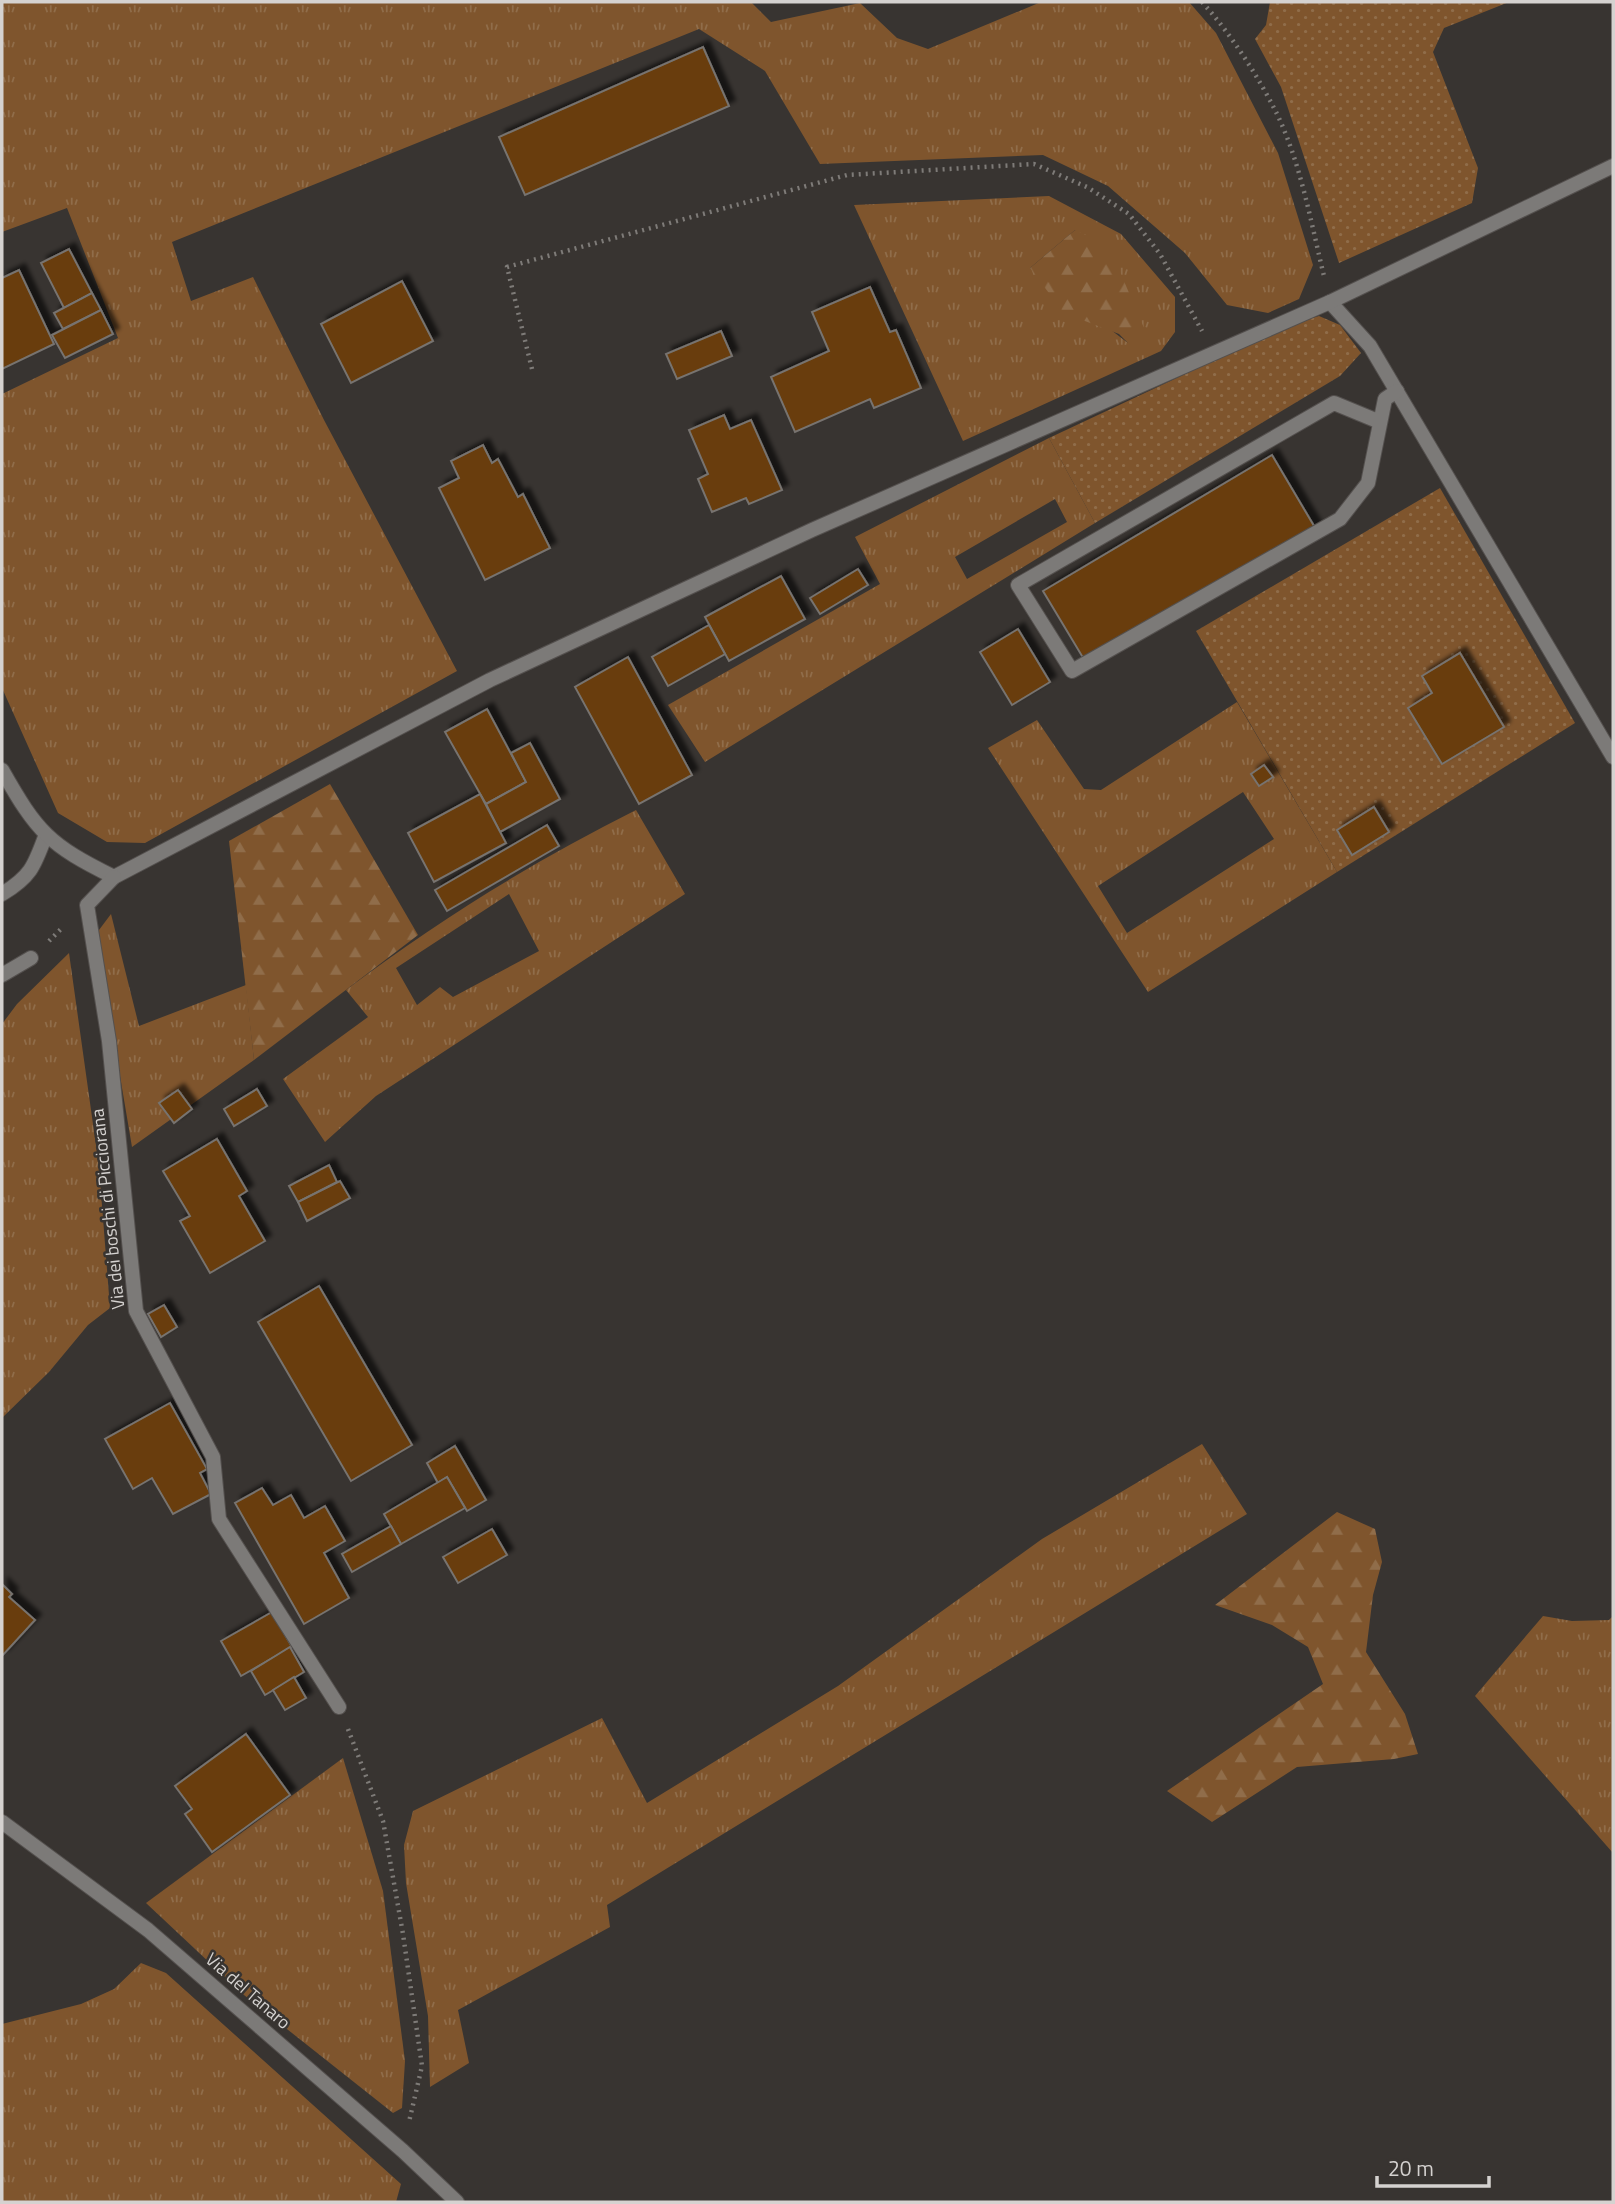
<svg xmlns="http://www.w3.org/2000/svg" width="1615" height="2204" font-family="'Titillium Web',sans-serif">
  <style>
    .grass { fill: url(#grass-tufts); fill-rule: evenodd }
    .forest { fill: url(#forest-firs) }
    .garden { fill: url(#garden-dots) }
    .building { fill: #693c08; stroke: #77736f; stroke-width: 2; filter: url(#shadow) }
    .lines { fill: none; stroke-linecap: round; stroke-linejoin: round }
    .lane-casing { stroke: #54504e; stroke-width: 16 }
    .street-casing { stroke: #54504e; stroke-width: 16 }
    .path { stroke: #7e7b78; stroke-width: 4.5; stroke-dasharray: 2 5; stroke-linecap: butt }
    .lane { stroke: #7c7a78; stroke-width: 14 }
    .street { stroke: #7c7a78; stroke-width: 14 }
    .labels { text-anchor: middle; stroke-width: 5; stroke-linejoin: round; paint-order: stroke }
    .street-label { font-size: 18px; fill: #d5d2d0; stroke: #383431 }
  </style>
  <defs>
    <pattern id="grass-tufts" width="24" height="20" patternUnits="userSpaceOnUse" patternTransform="scale(1.75)"><rect width="24" height="20" fill="#7f552d"/><path d="M3 7l-1-3M5 7V3M7 7l1-3M15 17l-1-3M17 17v-4M19 17l1-3" fill="none" stroke="#906d4a"/></pattern>
    <pattern id="forest-firs" width="22" height="20" patternUnits="userSpaceOnUse" patternTransform="scale(1.75)"><rect width="22" height="20" fill="#7f552d"/><path d="M5 1l3.5 6h-7zM16 11l3.5 6h-7z" fill="#906d4a"/></pattern>
    <pattern id="garden-dots" width="8" height="8" patternUnits="userSpaceOnUse" patternTransform="scale(1.75)"><rect width="8" height="8" fill="#7f552d"/><path d="M2 2h.1M6 6h.1" fill="none" stroke="#906d4a" stroke-width="1.8" stroke-linecap="round"/></pattern>
    <filter id="shadow"><feDropShadow dx="6" dy="-6" stdDeviation="2" flood-color="#0009"/></filter>
  </defs>
  <rect width="100%" height="100%" fill="#383431"/>
  <!-- grass -->
  <g class="grass">
    <path d="M2,2H751L771,22L860,3L897,38L928,49L1041,2H1189L1216,33L1278,153L1313,265L1299,299L1268,313L1227,305L1185,253L1108,186L1043,155L820,164L765,71L699,29L172,242L191,301L253,277L324,420L457,671L145,843L107,842L58,813L2,688V394L118,338L67,208L2,232Z"/>
    <path d="M1049,196L1121,234L1175,297V332L1161,351L963,441L854,205ZM1075,230L1128,343L1030,268Z"/>
    <path d="M1049,438L1095,523L705,762L668,705L880,584L855,537ZM1055,499L1067,522L967,579L955,557Z"/>
    <path d="M1237,702L1337,872L1148,992L988,748L1037,720L1084,789L1101,790ZM1243,792L1274,839L1127,933L1098,886Z"/>
    <path d="M636,810L685,894L376,1096L325,1142L283,1079L368,1017L346,990C437,921 534,861 636,810ZM509,894L539,951L453,997L440,987L417,1005L396,968Z"/>
    <path d="M111,914L139,1026L246,985L254,1060L132,1147L96,934Z"/>
    <path d="M69,953L99,1167L110,1308L88,1325L49,1372L2,1418V1024L17,1004Z"/>
    <path d="M1202,1444L1247,1514L607,1905L610,1927L458,2010L469,2063L430,2087L428,2016L406,1883L404,1845L413,1811L602,1718L647,1803L838,1686L1042,1539Z"/>
    <path d="M1543,1616L1572,1621L1609,1620L1613,1616V1853L1475,1696Z"/>
    <path d="M343,1758L383,1891L405,2061L402,2108L393,2113L244,1995L146,1903Z"/>
    <path d="M141,1963L166,1973L401,2184L396,2202H2V2024L81,2004L114,1989Z"/>
  </g>
  <!-- forest -->
  <g class="forest">
    <path d="M1075,230L1109,246L1144,328L1128,343L1119,334L1064,313L1030,268Z"/>
    <path d="M330,784L418,935L254,1060L229,841Z"/>
    <path d="M1337,1512L1375,1529L1382,1562L1373,1595L1366,1652L1405,1714L1418,1754L1394,1759L1297,1767L1212,1822L1167,1791L1323,1684L1308,1647L1272,1625L1215,1605Z"/>
  </g>
  <!-- garden -->
  <g class="garden">
    <path d="M1270,2H1509L1444,28L1433,52L1478,168L1472,203L1339,263L1281,87L1255,39L1266,25Z"/>
    <path d="M1319,316L1340,325L1361,353L1340,376L1095,523L1049,438L1294,323Z"/>
    <path d="M1440,488L1575,723L1337,872L1196,631Z"/>
  </g>
  <!-- building -->
  <g class="building">
    <path d="M703,47L729,106L525,195L499,137Z"/>
    <path d="M69,249L92,293L64,308L41,263Z"/>
    <path d="M19,270L54,344L2,369V278Z"/>
    <path d="M402,281L433,341L351,383L321,324Z"/>
    <path d="M870,287L890,332L896,330L921,388L874,408L870,399L795,432L771,377L829,351L812,312Z"/>
    <path d="M92,293L101,310L63,329L54,313Z"/>
    <path d="M101,310L113,334L65,358L52,335Z"/>
    <path d="M721,331L732,356L677,379L666,354Z"/>
    <path d="M724,415L730,429L751,420L782,490L749,504L746,498L712,512L698,479L708,474L689,430Z"/>
    <path d="M483,445L492,463L498,459L518,497L523,494L550,548L485,580L439,488L459,478L451,461Z"/>
    <path d="M1272,455L1317,531L1088,666L1043,591Z"/>
    <path d="M858,569L868,585L820,614L810,598Z"/>
    <path d="M781,576L805,619L729,661L705,617Z"/>
    <path d="M709,625L725,654L668,686L652,657Z"/>
    <path d="M1018,629L1050,682L1012,705L980,652Z"/>
    <path d="M1460,653L1504,727L1442,764L1408,708L1432,693L1422,676Z"/>
    <path d="M628,657L692,775L639,804L575,687Z"/>
    <path d="M487,709L526,782L486,804L445,732Z"/>
    <path d="M530,743L560,799L500,832L486,804L526,782L511,753Z"/>
    <path d="M1264,765L1273,777L1259,786L1251,774Z"/>
    <path d="M480,794L506,843L434,882L408,833Z"/>
    <path d="M1374,807L1389,832L1352,855L1337,830Z"/>
    <path d="M547,825L559,846L447,911L435,890Z"/>
    <path d="M257,1089L267,1106L234,1126L224,1109Z"/>
    <path d="M178,1090L192,1109L174,1123L159,1103Z"/>
    <path d="M217,1139L247,1191L239,1196L265,1241L210,1273L180,1221L190,1216L163,1171Z"/>
    <path d="M329,1165L337,1182L298,1202L289,1186Z"/>
    <path d="M340,1181L350,1198L307,1221L298,1202Z"/>
    <path d="M319,1286L412,1445L351,1481L258,1322Z"/>
    <path d="M164,1305L177,1327L161,1337L148,1314Z"/>
    <path d="M170,1403L207,1469L200,1473L211,1494L173,1514L152,1478L133,1489L105,1439Z"/>
    <path d="M455,1446L486,1500L467,1511L447,1477L438,1483L427,1463Z"/>
    <path d="M447,1477L465,1508L401,1544L384,1514Z"/>
    <path d="M262,1488L273,1505L291,1495L304,1518L325,1506L345,1541L324,1553L349,1598L304,1624L235,1503Z"/>
    <path d="M391,1526L401,1544L352,1572L342,1554Z"/>
    <path d="M492,1529L507,1555L458,1583L443,1557Z"/>
    <path d="M2,1584L12,1594L9,1597L35,1620L2,1656Z"/>
    <path d="M272,1612L292,1647L241,1676L221,1641Z"/>
    <path d="M290,1647L304,1672L265,1695L251,1671Z"/>
    <path d="M294,1677L306,1698L285,1710L273,1690Z"/>
    <path d="M246,1734L290,1795L212,1852L185,1814L192,1809L175,1786Z"/>
  </g>
  <g class="lines">
    <!-- lane casing -->
    <g class="lane-casing">
      <g id="lane">
        <path d="M1330,302L1370,346L1613,757"/>
        <path d="M1380,422L1334,403L1018,585L1072,671L1340,519L1368,483L1385,399L1397,391"/>
        <path d="M2,894C30,877 34,867 45,837"/>
        <path d="M2,975L31,958"/>
      </g>
    </g>
    <!-- street casing -->
    <g class="street-casing">
      <g id="street">
        <path d="M2,770C37,832 49,845 114,877L490,680L812,530L1330,302L1613,166"/>
        <path d="M114,877L87,905L109,1041L136,1311L213,1457L219,1519L339,1707"/>
        <path d="M2,1822L148,1930L403,2151L457,2202"/>
      </g>
    </g>
    <!-- path -->
    <g class="path">
      <path d="M1202,2C1231,34 1258,76 1277,114C1301,164 1311,223 1324,276"/>
      <path d="M532,369L507,267L847,175L1034,164L1087,187L1129,214L1160,254L1202,331"/>
      <path d="M49,941L63,927"/>
      <path d="M348,1729L383,1821L403,1934L422,2066L409,2122"/>
    </g>
    <!-- lane -->
    <use href="#lane" class="lane"/>
    <!-- street -->
    <use href="#street" class="street"/>
  </g>
  <g class="labels">
    <!-- street labels -->
    <g class="street-label">
      <text transform="translate(108 1209) rotate(-96)" y="6">Via dei boschi di Picciorana</text>
      <text transform="translate(248 1991) rotate(41)" y="6">Via del Tanaro</text>
    </g>
  </g>
  <!-- border -->
  <rect width="1615" height="2204" fill="none" stroke="#d5d2d0" stroke-width="7"/>
  <!-- scale -->
  <path d="M1377 2176v10h112v-10" fill="none" stroke="#d5d2d0" stroke-width="3.5"/>
  <text x="1388" y="2176" font-size="21" fill="#d5d2d0" stroke="#383431" stroke-width="5" paint-order="stroke">20 m</text>
</svg>
